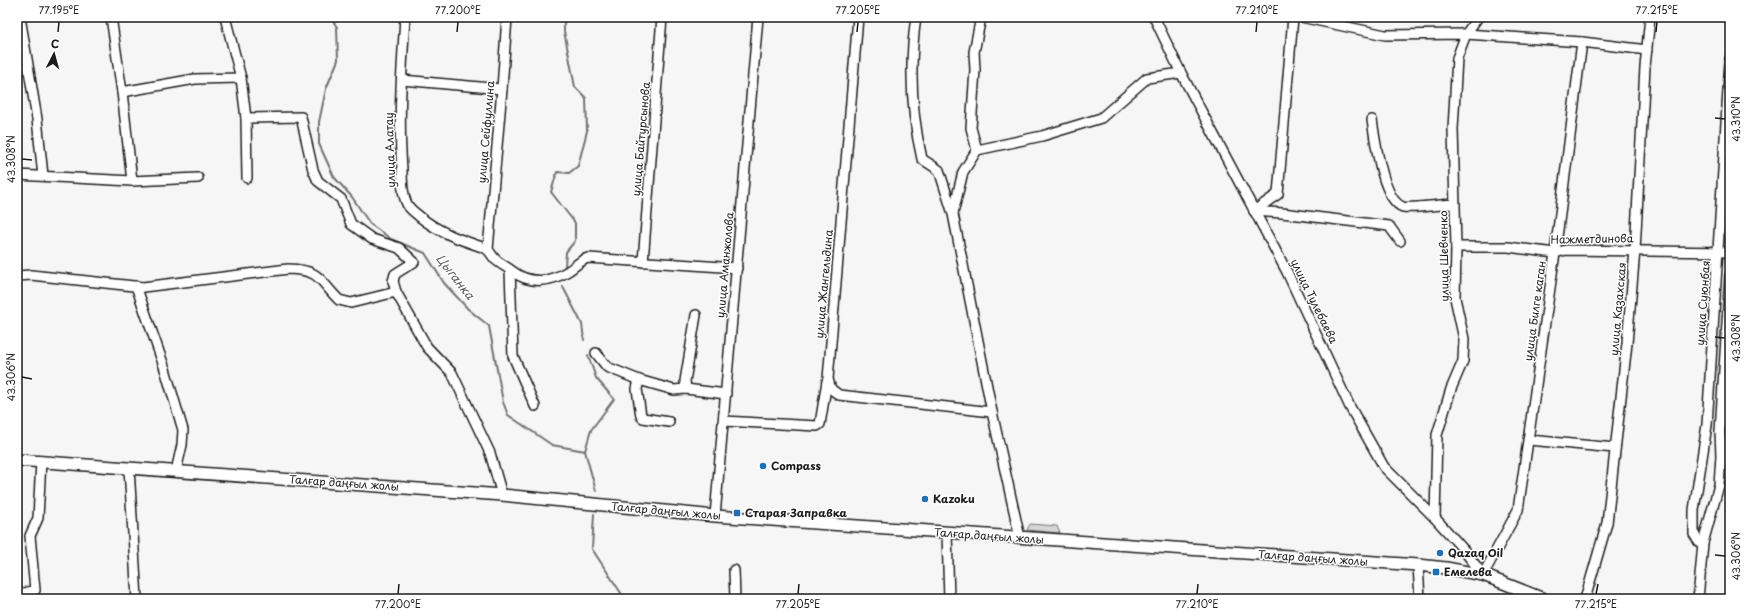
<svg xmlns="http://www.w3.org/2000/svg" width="1747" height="616" font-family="'Playpen Sans',sans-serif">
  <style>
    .green { fill: #d6d6d6; stroke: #797979 }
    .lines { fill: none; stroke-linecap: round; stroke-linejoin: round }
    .stream { stroke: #727272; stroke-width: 2 }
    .minor-casing { stroke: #1c1c1c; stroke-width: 12 }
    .major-casing { stroke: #1c1c1c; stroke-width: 14 }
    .minor { stroke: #fff; stroke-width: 9 }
    .major { stroke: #fff; stroke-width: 11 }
    .ticks { fill: none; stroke: #1c1c1c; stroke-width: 1.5 }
    .poi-dot { fill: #1f6fb2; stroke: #fff; stroke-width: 1.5 }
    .labels { text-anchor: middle; stroke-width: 3; stroke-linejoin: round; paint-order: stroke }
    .street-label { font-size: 11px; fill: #1c1c1c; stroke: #fff }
    .poi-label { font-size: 11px; font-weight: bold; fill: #1c1c1c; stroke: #fff; text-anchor: start }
    .water-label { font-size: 12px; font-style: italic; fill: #5d5d5d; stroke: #fff }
    .neatline { fill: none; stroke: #1c1c1c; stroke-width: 1.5 }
    .ticks-label { font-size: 10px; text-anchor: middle; fill: #1c1c1c }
  </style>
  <rect width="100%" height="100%" fill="#f6f6f6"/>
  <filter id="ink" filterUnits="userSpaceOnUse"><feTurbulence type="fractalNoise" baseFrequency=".025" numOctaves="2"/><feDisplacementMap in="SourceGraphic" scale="8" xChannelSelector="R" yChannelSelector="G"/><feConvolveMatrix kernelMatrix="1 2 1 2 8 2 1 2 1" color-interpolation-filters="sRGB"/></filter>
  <g filter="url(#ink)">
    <!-- green -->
    <path class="green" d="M1030,524L1057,526L1060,533L1027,530Z"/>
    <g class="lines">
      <!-- stream -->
      <g class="stream">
        <path d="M330,17L337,27L338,60L326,89L319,122V144L334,177L352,197L370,224L391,239L425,253L444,283L468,309L489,326L503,402L508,415L552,445L585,451L596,491"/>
        <path d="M564,17V31L575,87L586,98L587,131L578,166L569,173L557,172L551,192L575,223V241L566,252L565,267"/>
        <path d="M563,287L582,324L584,340"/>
        <path d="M585,451L591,430L614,399L596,378L588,355"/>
        <path d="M594,514L592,549L625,599"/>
      </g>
      <!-- minor casing -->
      <g class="minor-casing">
        <g id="minor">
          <path d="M20,17L37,119L43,176"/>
          <path d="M111,17L122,92L132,181"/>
          <path d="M225,17L241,78L246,118L247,178"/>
          <path d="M405,17C402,67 398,118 402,169C402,180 402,194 407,204C410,210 416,213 420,217C440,233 461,240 485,248C490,250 491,255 495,259C500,264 507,267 512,271C530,285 551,282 568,271C576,266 579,261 588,258L737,268"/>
          <path d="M858,17L828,379L831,389L839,395L992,412"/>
          <path d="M916,17C909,65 911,112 922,159L939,170L953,214L992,412L1020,538"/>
          <path d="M978,17L980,22L974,52L975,70L971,128L977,150L1042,136L1101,118L1147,78L1181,73"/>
          <path d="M1154,17L1181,73L1287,272L1350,407L1384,467L1435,518L1463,549L1483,575L1518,510L1555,253L1582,42"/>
          <path d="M1301,17L1385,35L1466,34L1582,42L1647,50"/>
          <path d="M402,80L502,89"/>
          <path d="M122,92L195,79L241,78"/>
          <path d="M246,118L301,117L313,170L318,181L341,199L351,224L372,239L399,248L414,262L395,274L393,281L396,292"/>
          <path d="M1372,120C1375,139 1382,200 1403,207C1410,209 1445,204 1455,204"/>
          <path d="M17,175L132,181L198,178"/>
          <path d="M1254,211L1278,194L1293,17"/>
          <path d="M1254,211L1282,213L1389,226L1400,241"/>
          <path d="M953,213L963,172L977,150"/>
          <path d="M1456,247H1508L1555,253L1566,250L1730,252"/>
          <path d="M488,249L502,89L507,17"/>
          <path d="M643,262L662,17"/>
          <path d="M510,270L513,356L535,406"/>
          <path d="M17,276L31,275L143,287L288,269C321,270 318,279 339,300L351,303L396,292L427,347L452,373L490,453L502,495"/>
          <path d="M136,286L165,369L183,430L182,445L176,471"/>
          <path d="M696,315L685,381L686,389L726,394"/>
          <path d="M596,353L607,367L639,380"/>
          <path d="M724,421L817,426L820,424L827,381"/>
          <path d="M669,422L643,418L641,416L637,389L639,380L674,390L686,389"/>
          <path d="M1529,440L1615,448"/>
          <path d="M129,468L137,599"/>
          <path d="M715,516L758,17"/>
          <path d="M1435,518L1437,435L1451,389L1463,361L1464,339L1455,298L1456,247L1453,129L1457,58L1466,34L1478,17"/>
          <path d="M947,533L949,599"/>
          <path d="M1703,543L1699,542L1694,534V510L1707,425L1730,59"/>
          <path d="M1418,565L1420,599"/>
          <path d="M734,570L735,599"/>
          <path d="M17,595L35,590L30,536L38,518L41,461"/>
          <path d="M1585,599L1607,523L1627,343L1635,250L1645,67L1650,17"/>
          <path d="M1698,599L1703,543L1719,485L1721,456L1720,431L1730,276"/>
        </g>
      </g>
      <!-- major casing -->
      <g class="major-casing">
        <path id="major" d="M17,460L502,495L715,516L1418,565L1446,568L1483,575L1544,599"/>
      </g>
      <!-- minor -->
      <use href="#minor" class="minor"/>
      <!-- major -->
      <use href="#major" class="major"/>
    </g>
  </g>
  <!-- ticks -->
  <path class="ticks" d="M58,32L59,22M457,32L458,22M857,32L858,22M1256,32L1257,22M1656,32L1657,22M1715,118L1725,119M22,159L32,160M1715,337L1725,338M22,377L32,379M1715,555L1725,556M398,594L399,584M798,594L799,584M1197,594L1198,584M1596,594L1598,584"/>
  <!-- markers -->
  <g class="poi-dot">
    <circle cx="763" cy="466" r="4"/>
    <circle cx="925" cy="499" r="4"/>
    <rect x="733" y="509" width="8" height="8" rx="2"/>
    <circle cx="1440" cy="553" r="4"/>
    <rect x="1432" y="568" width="8" height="8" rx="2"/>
  </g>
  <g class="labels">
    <!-- street labels -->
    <g class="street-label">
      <text transform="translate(486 132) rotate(-85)" y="4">улица Сейфуллина</text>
      <text transform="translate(641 139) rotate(-85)" y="4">улица Байтурсынова</text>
      <text transform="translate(390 150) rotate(-92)" y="4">улица Алатау</text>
      <text transform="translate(1592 239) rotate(-1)" y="4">Нажметдинова</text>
      <text transform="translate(1444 256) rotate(-91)" y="4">улица Шевченко</text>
      <text transform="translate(725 265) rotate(-85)" y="4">улица Аманжолова</text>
      <text transform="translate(824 284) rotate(-85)" y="4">улица Жангельдина</text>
      <text transform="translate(1314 301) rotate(64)" y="4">улица Тулебаева</text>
      <text transform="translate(1703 303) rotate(-86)" y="4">улица Суюнбая</text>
      <text transform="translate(1618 309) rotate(-85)" y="4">улица Казахская</text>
      <text transform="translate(1535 311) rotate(-82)" y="4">улица Билге каган</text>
      <text transform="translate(344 483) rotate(4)" y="4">Талғар даңғыл жолы</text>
      <text transform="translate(666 511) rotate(5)" y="4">Талғар даңғыл жолы</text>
      <text transform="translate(989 536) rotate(4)" y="4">Талғар даңғыл жолы</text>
      <text transform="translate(1313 558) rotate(4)" y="4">Талғар даңғыл жолы</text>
    </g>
    <!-- poi labels -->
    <g class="poi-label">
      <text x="771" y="470">Compass</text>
      <text x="933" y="503">Kazoku</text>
      <text x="745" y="517">Старая Заправка</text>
      <text x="1448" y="557">Qazaq Oil</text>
      <text x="1444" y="576">Емелева</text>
    </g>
    <!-- water labels -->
    <g class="water-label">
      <text transform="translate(455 277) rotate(52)" y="4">Цыганка</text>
    </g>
  </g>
  <!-- margin -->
  <rect width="1747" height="616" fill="none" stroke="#fff" stroke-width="44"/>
  <!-- north arrow -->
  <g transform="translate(54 54) rotate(6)" stroke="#ffffff" stroke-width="3" paint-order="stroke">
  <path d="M0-3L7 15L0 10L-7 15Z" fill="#1c1c1c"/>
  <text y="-6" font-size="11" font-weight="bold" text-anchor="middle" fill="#1c1c1c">С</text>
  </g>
  <rect x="22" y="22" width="1703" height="572" class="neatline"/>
  <g class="ticks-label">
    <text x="59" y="14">77.195°E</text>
    <text x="458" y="14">77.200°E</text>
    <text x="858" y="14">77.205°E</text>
    <text x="1257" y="14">77.210°E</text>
    <text x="1657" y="14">77.215°E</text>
    <text transform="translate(1736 119) rotate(-90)" y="4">43.310°N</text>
    <text transform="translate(11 159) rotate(-90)" y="4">43.308°N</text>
    <text transform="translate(1736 338) rotate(-90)" y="4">43.308°N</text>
    <text transform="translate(11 377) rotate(-90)" y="4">43.306°N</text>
    <text transform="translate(1736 556) rotate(-90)" y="4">43.306°N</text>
    <text x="398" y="608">77.200°E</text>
    <text x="798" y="608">77.205°E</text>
    <text x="1197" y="608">77.210°E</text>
    <text x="1596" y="608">77.215°E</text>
  </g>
</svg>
